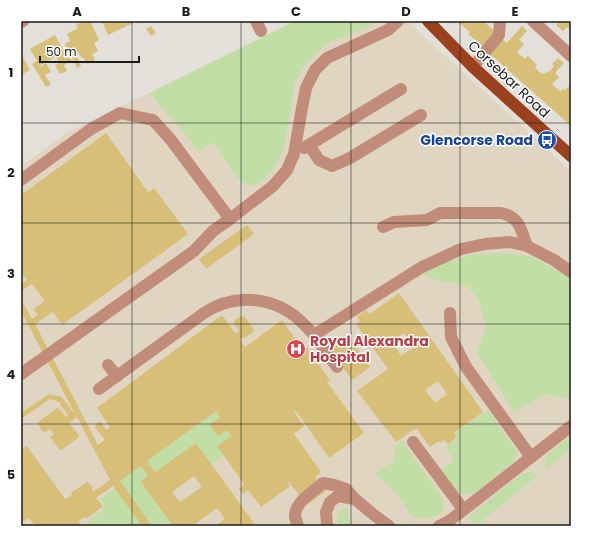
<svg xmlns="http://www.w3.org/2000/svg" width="592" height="547" font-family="Poppins,sans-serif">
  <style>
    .medical { fill: #dfd5c1 }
    .green { fill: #c0dea6 }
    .building { fill: #d8bf78; fill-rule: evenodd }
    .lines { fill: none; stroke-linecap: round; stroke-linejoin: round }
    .minor { stroke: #c18d7a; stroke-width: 12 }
    .major { stroke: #9c411d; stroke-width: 12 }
    .grid { fill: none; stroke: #1b1b18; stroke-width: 1; stroke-opacity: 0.55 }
    .labels { text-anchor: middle; stroke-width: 3; stroke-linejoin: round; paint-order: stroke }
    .street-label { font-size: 14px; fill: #1b1b18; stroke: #fff }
    .transit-label { font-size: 14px; font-weight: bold; fill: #164399; stroke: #fff; text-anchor: end }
    .health-label { font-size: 14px; font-weight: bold; fill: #be3a42; stroke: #fff; text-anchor: start }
    .neatline { fill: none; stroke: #1b1b18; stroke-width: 1.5 }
    .grid-label { font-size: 13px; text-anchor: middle; font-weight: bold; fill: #1b1b18 }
  </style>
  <rect width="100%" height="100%" fill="#e2e0d9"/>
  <!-- medical -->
  <path class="medical" d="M295,21H407L571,171V526H21V159L24,164L70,131L178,79Z"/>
  <!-- green -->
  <g class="green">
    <path d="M295,21H376L369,27L330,42L317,52L305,65L295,83L285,143L279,160L272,171L263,180L253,186L244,183L237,177L213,142L199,151L150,93Z"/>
    <path d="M505,253L530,256L560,272L571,280V398L569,399L546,394L514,412L477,353L487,326L482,313L479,300L468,287L453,282H443L422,274L445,262L476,254Z"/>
    <path d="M488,410L516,450C517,455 516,458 514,462L474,493C469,495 462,495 458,492C453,489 445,475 441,470L454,460L445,447L458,438L455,433Z"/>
    <path d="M216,411L220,417L210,424V426L217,435L219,436L227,430L232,436L217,446L224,455L211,464L196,443L155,472L147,461Z"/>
    <path d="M571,435V449L547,468C544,463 544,459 548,454Z"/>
    <path d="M402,441L443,499C444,507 445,512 435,516C428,519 417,520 411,516C408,513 406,507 403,502C395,491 386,482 374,474L393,461L396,449L395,446Z"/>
    <path d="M141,466L148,476L141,482L173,526H90L88,523L89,520L103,510L104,504L100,499L121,484L120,481Z"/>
    <path d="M530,471L534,472L537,476L481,522C475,524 471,522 467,518L522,474Z"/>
    <path d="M343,508H348L347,516L355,526H340C336,520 336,512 343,508Z"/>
  </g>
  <!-- building -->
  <g class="building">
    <path d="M84,21H90L99,40L94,43L98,51L92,54L95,60L87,64L84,58H82L79,53L76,54L81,66L77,68L65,44L70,41L67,34L78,28L76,25Z"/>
    <path d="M102,21H133V23L108,35Z"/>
    <path d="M457,21H483L497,33L485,48L468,34L470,32Z"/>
    <path d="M560,21H571V30L567,27L563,31L556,25Z"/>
    <path d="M151,26L156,33L151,36L146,29Z"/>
    <path d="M522,26L527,31L519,40L524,44L517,52L525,59L528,56L537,65L535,68L542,74L550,71L554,66L552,64L558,58L564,63L555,73L559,77L552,84L560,91L563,89L565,90L571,84V126L489,53L502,39L507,43Z"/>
    <path d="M55,35L63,50L65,49L72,61L64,65L67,71L60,74L55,65L59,63L56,57L39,66L40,67L46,63L51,72L45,75L51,84L46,87L32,64L37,61L30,49Z"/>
    <path d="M21,54L30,70L21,75Z"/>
    <path d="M106,133L148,192L154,188L188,234L62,325L53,312L35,324L98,445L105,440L95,427L96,424L99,422H101L106,430L110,427L97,408L222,315L235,333L239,331L234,323L235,320L242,316L245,317L254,330L253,332L245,338L243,337L240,340L245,347L282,320L303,350L307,348L330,380L327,382L364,433L329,458L296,411L294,412L304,426L294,434L321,472L315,477L326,491L307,505L289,482L288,483L290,486L261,507L248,490L243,494L239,489L244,484L217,446L232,436L227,430L219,436L217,435L210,426V424L220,417L216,411L147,461L155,472L196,443L256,526H215L225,519L217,508L195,524L196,526H173L141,482L148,476L141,466L120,481L152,526H142L113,486L96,498L102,505V507L87,518L85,517L78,521L82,526H35L29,518L24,521L21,518V450L27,446L65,499L71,496L72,492L87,482L89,483L93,488L92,490L93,492L110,480L77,417L69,423L79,435L78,438L61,450L59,449L50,437L54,434L50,429L45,432H43L38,424V422L57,408L59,409L66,417L68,415L59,402L50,399L21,419V413L49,394L62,397L73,412H74L21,311V299L32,319L38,315L33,309L45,301L32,284L21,291V284L27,280L21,272V195ZM194,476L202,487L180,502L172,492Z"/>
    <path d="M247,225L254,234L206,269L199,259Z"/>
    <path d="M399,293L483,412L454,433L457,437L448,444L444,440L440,443L439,441L430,447L416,428L396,442L357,391L388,369L356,324L360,321L357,317L366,310L370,314ZM404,333L414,347L401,356L392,342ZM438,381L447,394L435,403L425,390Z"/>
    <path d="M347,334L370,367L352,380L328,347Z"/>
  </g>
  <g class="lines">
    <!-- minor -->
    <g class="minor">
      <path d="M256,21L261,31"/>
      <path d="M533,21L571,56"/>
      <path d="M21,22L23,21"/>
      <path d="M473,67L499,35L500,21"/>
      <path d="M309,145L319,160L332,166L350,158L421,115"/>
      <path d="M304,148L401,89"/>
      <path d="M21,180L91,129L120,113L153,120L171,140L230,219L273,186L287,170L294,154L302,108L306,88L315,70L327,58L388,30L398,21"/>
      <path d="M383,227L394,222L427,220L440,213H501C520,217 521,230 527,246"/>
      <path d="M450,313L451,337L466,367L531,457"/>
      <path d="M108,365L117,376"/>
      <path d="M337,367L314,335L422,267L461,249L485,244L510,242L527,246L554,260L571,272"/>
      <path d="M21,374L194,251L213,231L230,219"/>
      <path d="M99,389L204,313C230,296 262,295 289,312C299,318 307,327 314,335"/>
      <path d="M413,442L463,509"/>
      <path d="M298,526C297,523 296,520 295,517C294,502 313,492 323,483L334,485L346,489L355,499L374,515L389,526"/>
      <path d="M328,526L327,525L326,512L330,502L338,496L355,499"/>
      <path d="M439,526L449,521L457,515L571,426"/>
    </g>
    <!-- major -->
    <path class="major" d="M428,21L473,67L571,156"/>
  </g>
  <!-- grid -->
  <path class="grid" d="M132,21V526M241,21V526M351,21V526M460,21V526M21,123H571M21,223H571M21,324H571M21,424H571"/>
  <!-- icons -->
  <defs>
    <g id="bus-disc" transform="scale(1)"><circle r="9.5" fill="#1a4fb4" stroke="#fff"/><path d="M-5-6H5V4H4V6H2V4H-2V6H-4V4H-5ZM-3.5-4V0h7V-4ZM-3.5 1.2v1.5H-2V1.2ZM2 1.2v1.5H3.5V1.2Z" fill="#fff"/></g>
    <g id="hospital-disc" transform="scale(1)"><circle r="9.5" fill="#e0444e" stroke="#fff"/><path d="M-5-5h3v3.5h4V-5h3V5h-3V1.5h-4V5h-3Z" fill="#fff"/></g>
  </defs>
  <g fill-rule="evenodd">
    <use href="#bus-disc" x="547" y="140"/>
    <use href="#hospital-disc" x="296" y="349"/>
  </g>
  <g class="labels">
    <!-- street labels -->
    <g class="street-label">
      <text transform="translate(509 79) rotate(43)" y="5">Corsebar Road</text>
    </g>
    <!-- transit labels -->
    <g class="transit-label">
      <text x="533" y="145">Glencorse Road</text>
    </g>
    <!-- health labels -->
    <g class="health-label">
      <text x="310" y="346">Royal Alexandra<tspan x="310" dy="16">Hospital</tspan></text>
    </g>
  </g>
  <!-- border -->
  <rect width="592" height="547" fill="none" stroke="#ffffff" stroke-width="44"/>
  <!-- scale -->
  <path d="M40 56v6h99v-6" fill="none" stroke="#1b1b18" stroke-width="2"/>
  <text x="46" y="56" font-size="12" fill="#1b1b18" stroke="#ffffff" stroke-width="3" paint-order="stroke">50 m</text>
  <rect x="22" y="22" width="548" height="503" class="neatline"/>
  <g class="grid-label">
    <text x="77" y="16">A</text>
    <text x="186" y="16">B</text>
    <text x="296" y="16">C</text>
    <text x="406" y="16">D</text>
    <text x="515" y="16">E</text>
    <text x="11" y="77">1</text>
    <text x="11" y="177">2</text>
    <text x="11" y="278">3</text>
    <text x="11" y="379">4</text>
    <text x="11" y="479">5</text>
  </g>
</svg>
